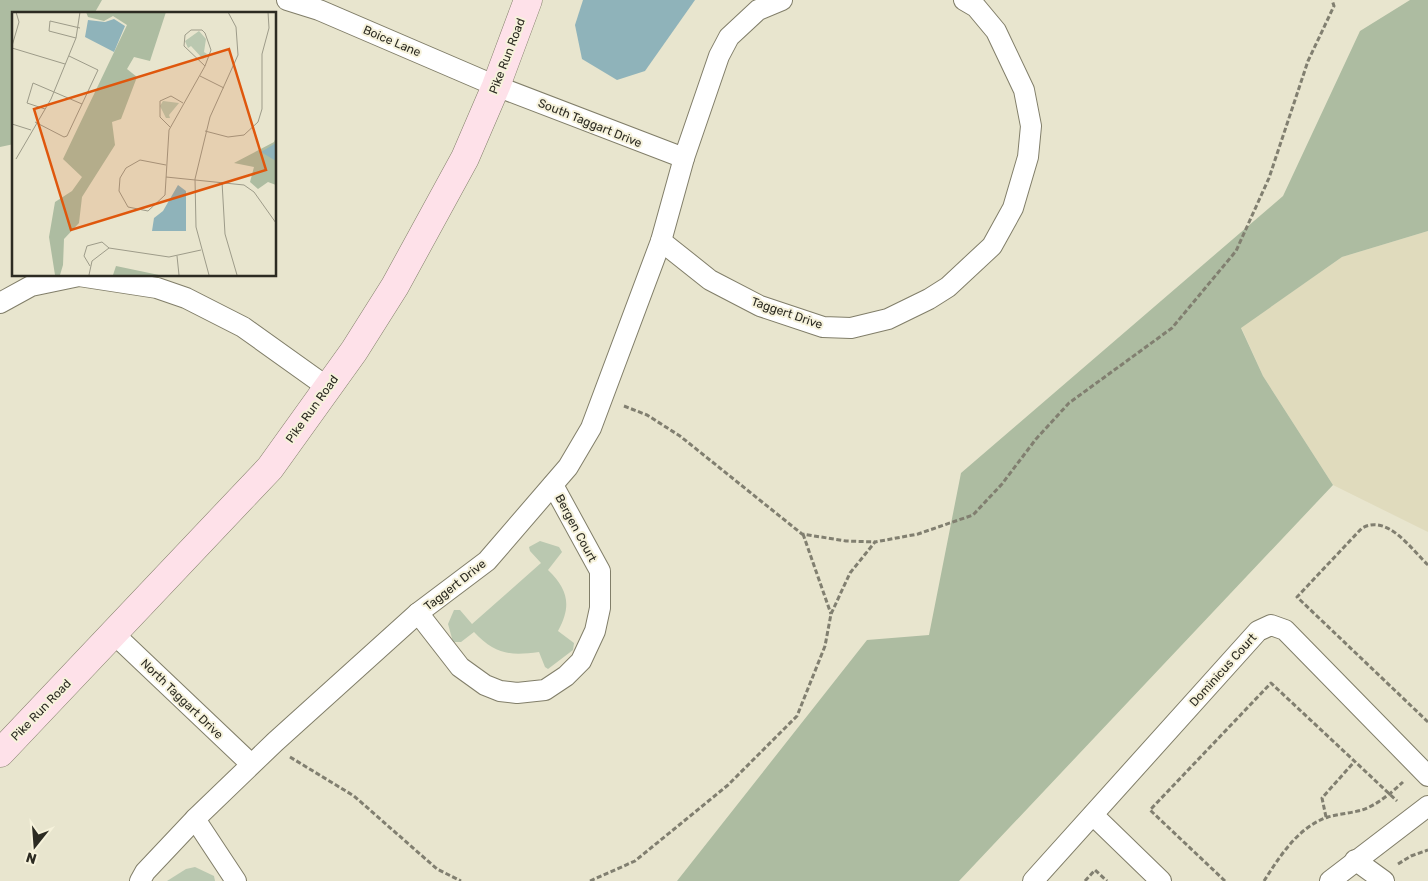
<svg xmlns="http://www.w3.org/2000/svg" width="1428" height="881" font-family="Rubik,sans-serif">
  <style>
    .built { fill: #e0dbbd }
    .green { fill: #bac8b0 }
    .forest { fill: #adbca1 }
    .water { fill: #8fb3ba }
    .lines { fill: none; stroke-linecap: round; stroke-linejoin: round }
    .street-casing { stroke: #817e69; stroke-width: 22 }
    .secondary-casing { stroke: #817e69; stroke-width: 29 }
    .path { stroke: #817f70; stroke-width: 3; stroke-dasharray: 5 2.5; stroke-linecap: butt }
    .street { stroke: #fff; stroke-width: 20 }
    .secondary { stroke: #fee1e9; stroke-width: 28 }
    .labels { text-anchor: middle; stroke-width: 4; stroke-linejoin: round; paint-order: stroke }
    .street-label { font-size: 12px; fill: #2c2b22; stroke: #f6f2db }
    .inset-road { fill: none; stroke: #9d9b89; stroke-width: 1 }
    .view { fill: #df570d; fill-opacity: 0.15; stroke: #df570d; stroke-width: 2.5 }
    .inset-edge { fill: none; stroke: #2c2b22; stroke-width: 2.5 }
  </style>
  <rect width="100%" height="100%" fill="#e8e5ce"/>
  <!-- built -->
  <path class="built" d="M1428,231V532L1333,485L1263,376L1241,327L1342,257Z"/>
  <!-- green -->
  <g class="green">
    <path d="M540,541L559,547L562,552L548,570C568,589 572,606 558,631L574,643L573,650L548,669L545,667L539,652C509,656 495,654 474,632L461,642H453L448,624L454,610H460L472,624L541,563L530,551L529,547Z"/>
    <path d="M195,867L214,876L215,881H167L186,869Z"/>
  </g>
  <!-- forest -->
  <g class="forest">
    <path d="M0,0H102L94,14H14V144L0,147Z"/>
    <path d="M1410,0H1428V231L1342,257L1241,328L1263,376L1333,485L959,881H677L867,640L929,635L961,473L1283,196L1360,31Z"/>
  </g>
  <!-- water -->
  <path class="water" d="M583,0H695L645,71L617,80L582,59L575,25Z"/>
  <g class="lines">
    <!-- street casing -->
    <g class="street-casing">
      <g id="street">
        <path d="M287,0L319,10L496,86L684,158"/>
        <path d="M661,241L710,280L760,306L823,327L851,328L888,319L929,299L948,287L992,246L1013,208L1028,157L1031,126L1024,90L996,31L976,7L964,0"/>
        <path d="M0,303L31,286L79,276L157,288L186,298L243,327L327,387"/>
        <path d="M418,613L460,667L485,685L500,691L517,693L545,690L566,676L581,661L595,631L600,608V571L553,485"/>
        <path d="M114,634L251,764"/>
        <path d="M1093,815L1161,881"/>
        <path d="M195,819L236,881"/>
        <path d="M1355,860L1384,881"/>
        <path d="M140,881L145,872L195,819L275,742L418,613L487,561L568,467L591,428L661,241L684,158L719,56L729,37L758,10L782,0"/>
        <path d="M1033,881L1258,631L1271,625L1285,630L1428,776"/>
        <path d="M1330,881L1428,806"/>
      </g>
    </g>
    <!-- secondary casing -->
    <g class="secondary-casing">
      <path id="secondary" d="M0,753L270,468L354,351L395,286L465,158L496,86L528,0"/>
    </g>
    <!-- path -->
    <g class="path">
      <path d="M624,406L647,415L680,436L802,534L846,541L875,542"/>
      <path d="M803,534L831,614"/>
      <path d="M1428,565C1411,549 1388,514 1362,528L1297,597L1428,722"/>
      <path d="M290,757L354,796L437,869L461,881"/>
      <path d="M1326,817L1322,798L1354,762"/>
      <path d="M1398,864L1411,856L1428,850"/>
      <path d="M590,881L635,861L728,785L797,716L825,646L831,614L850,573L875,542L918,534L973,515L1002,484L1036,439L1069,403L1172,328L1236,251L1269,178L1308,61L1334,6L1332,0"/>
      <path d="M1085,881L1095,870L1107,881"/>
      <path d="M1225,881L1150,810L1271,683L1397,801"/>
      <path d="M1264,881C1280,856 1298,827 1328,817C1339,814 1351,813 1362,810C1377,805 1391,793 1403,782"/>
    </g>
    <!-- street -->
    <use href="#street" class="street"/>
    <!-- secondary -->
    <use href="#secondary" class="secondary"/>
  </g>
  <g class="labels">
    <!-- street labels -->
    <g class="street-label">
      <text transform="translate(392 41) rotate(23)" y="4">Boice Lane</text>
      <text transform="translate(507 56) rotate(-69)" y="4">Pike Run Road</text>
      <text transform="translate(590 123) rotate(22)" y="4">South Taggart Drive</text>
      <text transform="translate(787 313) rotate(19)" y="4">Taggert Drive</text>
      <text transform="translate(312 409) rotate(-54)" y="4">Pike Run Road</text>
      <text transform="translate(576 528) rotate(62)" y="4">Bergen Court</text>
      <text transform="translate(455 585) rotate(-38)" y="4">Taggert Drive</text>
      <text transform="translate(1223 670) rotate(-48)" y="4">Dominicus Court</text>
      <text transform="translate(182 699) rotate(44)" y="4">North Taggart Drive</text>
      <text transform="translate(41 710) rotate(-46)" y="4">Pike Run Road</text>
    </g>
  </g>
  <!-- overview -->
  <g transform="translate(12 12)">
    <rect width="264" height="264" fill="#e8e5ce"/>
    <path d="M187,19L194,27L192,40L195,42L191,47L179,34L176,36L173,29ZM151,89L167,91L157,103L158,106H154L148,94Z" fill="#bac8b0"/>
    <path d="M74,0H154L138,49L122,45L115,57L125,65L109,107L100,110L103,133L70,185L67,211L52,227L51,253L48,263H43L37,225L43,190L60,179L70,165L51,147L115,13L101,4L92,9L76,5ZM264,125V173L256,170L246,177L238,170L242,155L222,151L262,130ZM104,254L147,263H101Z" fill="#adbca1"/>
    <path d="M102,7L113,14L102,40L73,25L76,8L93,10ZM264,131V149L249,140ZM166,173L174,179V219H140L142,206L151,199Z" fill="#8fb3ba"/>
    <path class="inset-road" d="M64,26L37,19L38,9L68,16M0,34L7,10L4,0M0,36L53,52M188,64L212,76M33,97L15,91L21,71L70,92M23,110L52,125L55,124L86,58L57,44M0,112L19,118M158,115L148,105V89L159,84L171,91M193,119L216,125L232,123L246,110L250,97V42L257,16L256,0M4,147L39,87L64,26L68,0M154,153L128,148L114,156L108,166L107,179L116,195L136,199L153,183L157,118L193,54L199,38L193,21L190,18H179L173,23L172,34L193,54M154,165L232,173L242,180L264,211M210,170L213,222L225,263M165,244L167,263M78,254L72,244L75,234L90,230L97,236M77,263L80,249L97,236L157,245L189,238M197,263L184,215L183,167L198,105L226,43L224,15L216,0"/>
    <path class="view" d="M217,37L254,158L59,218L22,97Z"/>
    <rect width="264" height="264" class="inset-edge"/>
  </g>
  <!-- north arrow -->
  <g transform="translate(35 846) rotate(197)" stroke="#f6f2db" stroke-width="4" paint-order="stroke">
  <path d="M0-4L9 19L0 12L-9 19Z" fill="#2c2b22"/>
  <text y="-8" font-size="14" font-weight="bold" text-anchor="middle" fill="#2c2b22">N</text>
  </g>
</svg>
